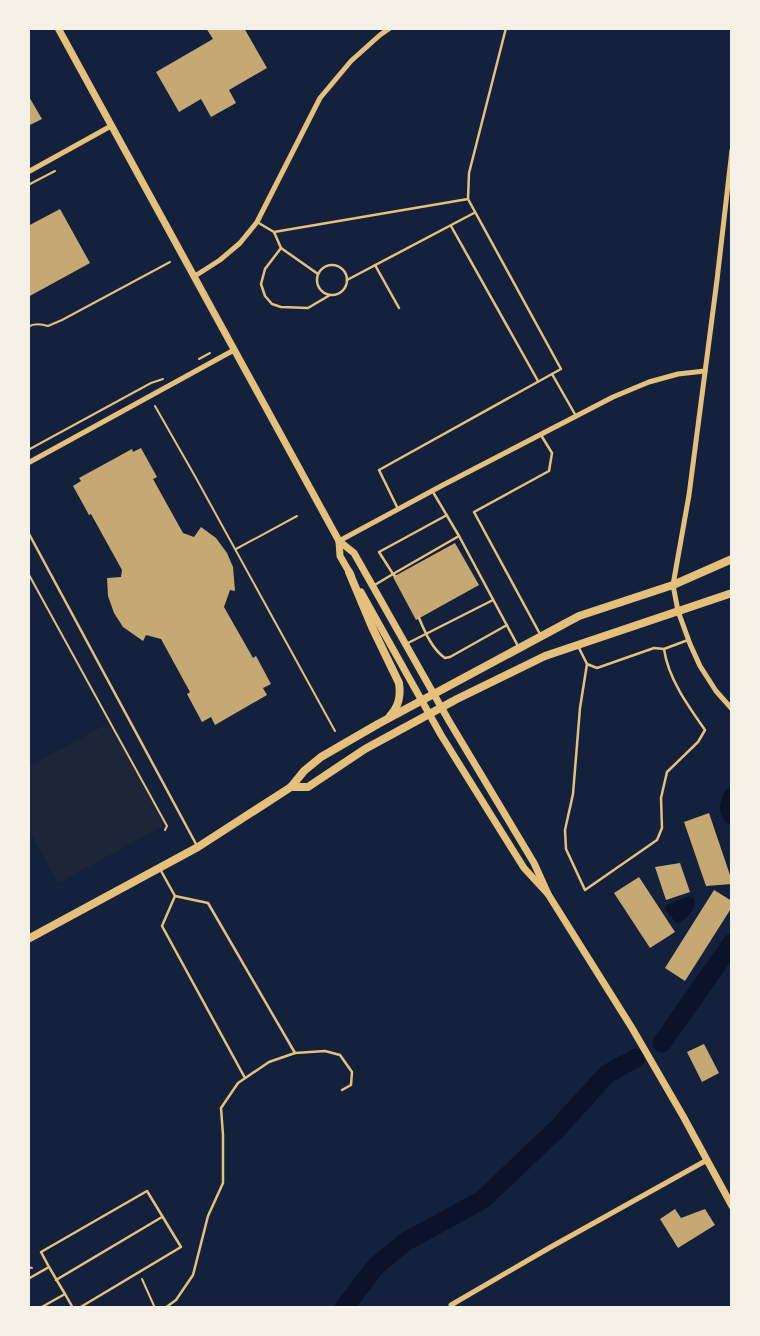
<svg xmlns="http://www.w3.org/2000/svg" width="760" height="1336" font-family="'DM Sans',sans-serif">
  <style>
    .green { fill: #1d2539 }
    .water { fill: #0b132b }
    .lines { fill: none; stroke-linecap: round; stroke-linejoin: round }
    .river { stroke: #0b132b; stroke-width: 19 }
    .building { fill: #c6a872 }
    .path { stroke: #e5c07b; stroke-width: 2 }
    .service { stroke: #e5c07b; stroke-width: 2.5 }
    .minor { stroke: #e5c07b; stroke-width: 5 }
    .tertiary { stroke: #e5c07b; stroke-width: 7 }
    .secondary { stroke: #e5c07b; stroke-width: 8 }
  </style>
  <rect width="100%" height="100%" fill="#14213d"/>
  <!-- green -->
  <path class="green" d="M109,723L165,825L58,883L28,828V767Z"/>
  <!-- water -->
  <path class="water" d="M689,896L694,899C696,910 689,915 681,922L676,923L665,909L667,905Z"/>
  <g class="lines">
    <!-- river -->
    <g class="river">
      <path d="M732,797L729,808L732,815"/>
      <path d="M662,1043L732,943"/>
      <path d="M344,1308L376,1266L405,1242L482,1200L557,1129L607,1074L636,1058"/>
    </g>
  </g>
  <!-- building -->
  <g class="building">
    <path d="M206,28H244L267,68L229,90L236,103L211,117L201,99L179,112L156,72L213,39Z"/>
    <path d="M28,95L42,119L28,126Z"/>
    <path d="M60,209L90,263L28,297V226Z"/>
    <path d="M141,448L157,477L153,479L183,533L194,537L201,527L216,538L227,553L233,567L235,591L230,590L224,607L253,658L256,656L271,684L263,688L267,695L215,725L211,717L202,722L187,694L190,692L161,639L146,635L143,641L123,627L114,613L108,596L107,578L121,577L122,570L91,514L89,515L73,486L81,481L79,478L132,449L133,452Z"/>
    <path d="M455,543L479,585L416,620L393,577Z"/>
    <path d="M709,813L732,881V884L706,886L684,822Z"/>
    <path d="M680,863L690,892L666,900L655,867Z"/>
    <path d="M639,877L675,932L650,948L614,893Z"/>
    <path d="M714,890L732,901V907L685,981L665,968Z"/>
    <path d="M704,1044L719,1073L702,1082L687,1052Z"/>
    <path d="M675,1209L681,1218L705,1209L715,1225L678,1248L660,1219Z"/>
  </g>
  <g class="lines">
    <!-- path -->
    <g class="path">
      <path d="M28,185L55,171"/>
      <path d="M28,327C34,323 41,324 48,326L62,320L170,262"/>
      <path d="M199,359L210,353"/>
      <path d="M155,406L196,478L335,731"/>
      <path d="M28,450L151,383L163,379"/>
      <path d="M236,549L297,516"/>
      <path d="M28,573L167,826L165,830"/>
      <path d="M28,1267L32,1268"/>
      <path d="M142,1279L155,1308"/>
    </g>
    <!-- service -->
    <g class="service">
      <path d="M257,222L274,232L468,199L469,173L506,28"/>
      <path d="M451,226L538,381"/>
      <path d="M274,232L281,248L318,274"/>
      <path d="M281,248L265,269L261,284L265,296L272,304L281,307L308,308L330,295"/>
      <circle cx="332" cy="280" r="15"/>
      <path d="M375,265L399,308"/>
      <path d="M347,280L474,213"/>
      <path d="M552,374L576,416"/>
      <path d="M433,492L459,536L518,646"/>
      <path d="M398,509L379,470L561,369L468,199"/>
      <path d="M28,532L196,844"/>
      <path d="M395,576L393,574L459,536"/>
      <path d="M373,586L393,574L379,552L447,515"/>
      <path d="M419,618C425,632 432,649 445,658L450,657L507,625"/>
      <path d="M540,634L474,512L549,471L552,453L541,435"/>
      <path d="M406,644L493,600"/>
      <path d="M578,646L587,664L597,668L654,648L664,649"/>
      <path d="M587,664L580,708L573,794L565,830L566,849L585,890L657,840L662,828L661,798L667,772L698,742L705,730C688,706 668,678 664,649L688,640"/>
      <path d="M160,869L175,896L162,926L245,1078"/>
      <path d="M175,896L208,903L295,1053"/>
      <path d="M49,1267L65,1294"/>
      <path d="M28,1279L49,1267L41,1252L147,1191L181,1247L79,1308"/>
      <path d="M56,1280L162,1217"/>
      <path d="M40,1308L65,1294L73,1308"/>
      <path d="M165,1308L176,1300L193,1275L208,1216L223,1183V1135L221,1108L238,1083L269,1062L295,1053L325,1051L340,1055L352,1072L351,1085L342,1090"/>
    </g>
    <!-- minor -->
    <g class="minor">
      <path d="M732,150L717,280L689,495L673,585L678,611L690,644L700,666L716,691L732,709"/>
      <path d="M28,172L111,126"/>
      <path d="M195,276L220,260L240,243L257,222L320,98L351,61L380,35L390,28"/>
      <path d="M28,463L234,350"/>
      <path d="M339,541L443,485L613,397L649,382L678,374L705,371"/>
      <path d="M451,1305L549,1248L707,1160"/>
    </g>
    <!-- tertiary -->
    <g class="tertiary">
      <path d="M58,28L339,541L340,556L351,575"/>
      <path d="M339,541L354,553L449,721L534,863L548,894L632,1028L683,1116L732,1206"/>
      <path d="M361,592L441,735L524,868L548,894"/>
    </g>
    <!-- secondary -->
    <g class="secondary">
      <path d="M349,572L372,627L399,683C401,696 399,706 390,716"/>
      <path d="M291,787H308L365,749L457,699L545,656L732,593"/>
      <path d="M28,939L198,847L291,787L304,771L321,757L378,724L579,616L673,585L732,559"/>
    </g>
  </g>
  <!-- border -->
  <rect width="760" height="1336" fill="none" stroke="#f6f1e7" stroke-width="60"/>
</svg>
